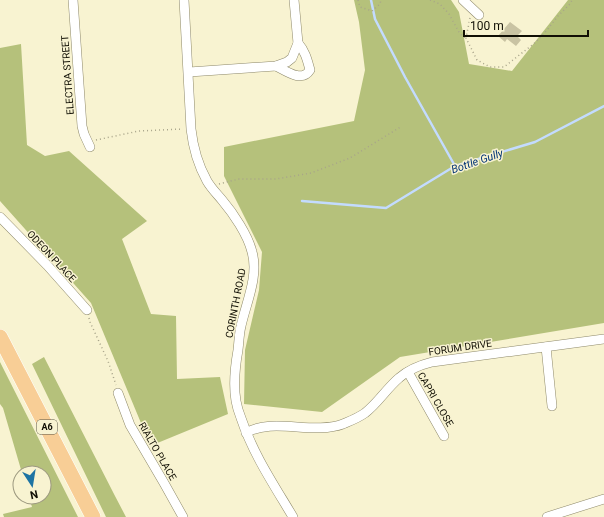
<svg xmlns="http://www.w3.org/2000/svg" width="604" height="517" font-family="Roboto,sans-serif">
  <style>
    .forest { fill: #b5c17b }
    .lines { fill: none; stroke-linecap: round; stroke-linejoin: round }
    .stream { stroke: #c3dbff; stroke-width: 2.5 }
    .building { fill: #c9c3a3 }
    .minor-casing { stroke: #8e896a; stroke-width: 10 }
    .trunk-casing { stroke: #fff; stroke-width: 16 }
    .path { stroke: #a8a48a; stroke-width: 1.5; stroke-dasharray: 1 3; stroke-linecap: butt }
    .minor { stroke: #fff; stroke-width: 9 }
    .trunk { stroke: #f8ce96; stroke-width: 15 }
    .labels { text-anchor: middle; stroke-width: 3; stroke-linejoin: round; paint-order: stroke }
    .shield { fill: #f8f3d1; stroke: #565342; stroke-width: 1 }
    .shield-label { font-size: 9px; font-weight: bold; fill: #110f04 }
    .street-label { font-size: 10px; fill: #110f04; stroke: #f8f3d1 }
    .water-label { font-size: 11px; font-style: italic; fill: #043678; stroke: #f8f3d1 }
  </style>
  <rect width="100%" height="100%" fill="#f8f3d1"/>
  <!-- forest -->
  <g class="forest">
    <path d="M354,0H451L459,12L469,64L512,71L568,0H604V323L400,357L322,412L244,404L245,350L259,290L262,252L224,176V147L354,121L365,70L359,22Z"/>
    <path d="M21,44L27,145L45,156L69,151L147,221L122,239L151,314L176,316L177,379L220,377L228,414L155,444L141,423L91,303L0,201V48Z"/>
    <path d="M44,357L115,496L126,517H106L32,364Z"/>
    <path d="M0,362L78,517H4L3,514L32,507L29,497H44V473H22L3,408L0,404Z"/>
  </g>
  <g class="lines">
    <!-- stream -->
    <g class="stream">
      <path d="M371,0L375,19L405,77L455,166"/>
      <path d="M302,201L386,208L455,166L535,142L604,106"/>
    </g>
  </g>
  <!-- building -->
  <path class="building" d="M510,22L522,31L517,36L521,40L516,46L507,39L505,42L498,36Z"/>
  <g class="lines">
    <!-- minor casing -->
    <g class="minor-casing">
      <g id="minor">
        <path d="M73,0L82,126L84,134L90,147"/>
        <path d="M184,0L191,129C193,147 198,165 207,181C211,188 217,194 222,200C233,213 248,235 252,252C259,276 246,303 241,326C239,334 239,342 238,350C235,367 233,384 236,401C237,407 239,413 241,418C253,454 274,485 293,517"/>
        <path d="M463,0L479,15"/>
        <path d="M276,66C286,71 302,83 310,70C307,59 305,51 298,43"/>
        <path d="M189,72L276,66L287,62L292,58L298,43L294,0"/>
        <path d="M0,217L47,265L87,310"/>
        <path d="M546,347L552,406"/>
        <path d="M408,372L444,436"/>
        <path d="M118,393L130,425L164,483L183,517"/>
        <path d="M246,433C272,417 313,435 343,424C350,421 358,418 365,413C378,403 387,388 399,378C409,369 420,365 432,362L604,339"/>
        <path d="M547,517L604,499"/>
      </g>
    </g>
    <!-- trunk casing -->
    <g class="trunk-casing">
      <path id="trunk" d="M0,337L93,517"/>
    </g>
    <!-- path -->
    <g class="path">
      <path d="M358,0L360,7L372,11L380,4L381,0"/>
      <path d="M430,0L440,4L449,14L460,34L466,38"/>
      <path d="M470,18L466,38L477,60L490,67H504L536,42L547,30L558,16L570,4L572,0"/>
      <path d="M96,140L139,131L183,129"/>
      <path d="M219,184L239,179H276L311,173L350,158L402,126"/>
      <path d="M89,318L90,322L108,361L116,385"/>
    </g>
    <!-- minor -->
    <use href="#minor" class="minor"/>
    <!-- trunk -->
    <use href="#trunk" class="trunk"/>
  </g>
  <g class="labels">
    <!-- shield labels -->
    <rect class="shield" x="37" y="420" width="20" height="14" rx="3"/>
    <g class="shield-label">
      <text x="47" y="430">A6</text>
    </g>
    <!-- street labels -->
    <g class="street-label">
      <text transform="translate(67 75) rotate(-94)" y="4">ELECTRA STREET</text>
      <text transform="translate(52 256) rotate(47)" y="4">ODEON PLACE</text>
      <text transform="translate(235 303) rotate(-79)" y="4">CORINTH ROAD</text>
      <text transform="translate(460 347) rotate(-8)" y="4">FORUM DRIVE</text>
      <text transform="translate(436 399) rotate(60)" y="4">CAPRI CLOSE</text>
      <text transform="translate(158 451) rotate(60)" y="4">RIALTO PLACE</text>
    </g>
    <!-- water labels -->
    <g class="water-label">
      <text transform="translate(477 161) rotate(-19)" y="4">Bottle Gully</text>
    </g>
  </g>
  <!-- north arrow -->
  <g transform="translate(32 485) rotate(168)"><circle r="19" fill="#f8f3d1" stroke="#9c987f"/>
  <path d="M0-3L7 15L0 10L-7 15Z" fill="#1e74a3"/>
  <text y="-6" font-size="11" font-weight="bold" text-anchor="middle" fill="#110f04">N</text>
  </g>
  <!-- scale -->
  <path d="M464 30v6h124v-6" fill="none" stroke="#110f04" stroke-width="2"/>
  <text x="470" y="30" font-size="12" fill="#110f04" stroke="#f8f3d1" stroke-width="3" paint-order="stroke">100 m</text>
</svg>
